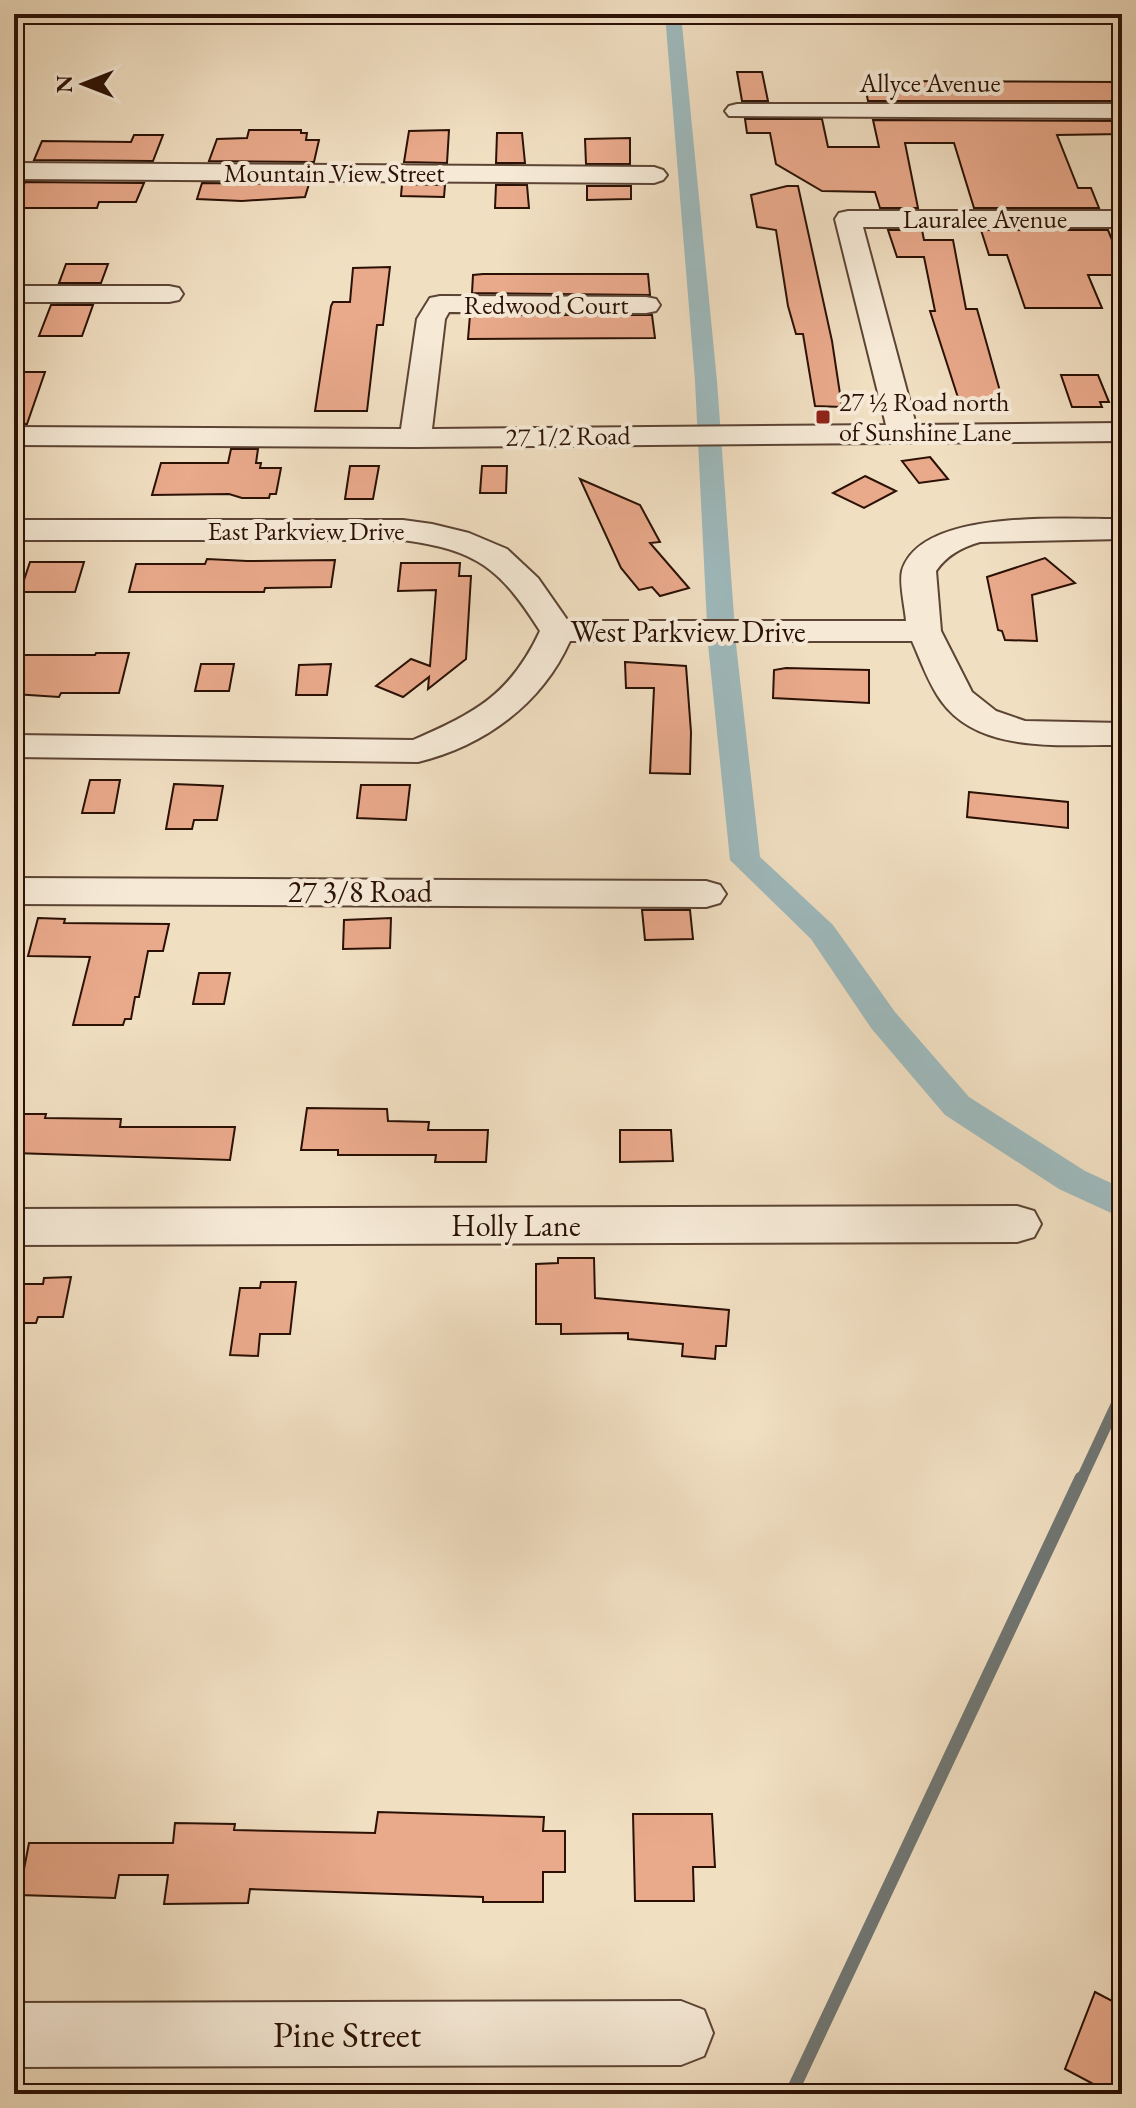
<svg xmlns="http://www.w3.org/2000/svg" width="1136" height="2108" font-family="'EB Garamond',serif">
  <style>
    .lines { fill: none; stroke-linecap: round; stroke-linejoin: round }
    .stream-far1 { stroke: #707673; stroke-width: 11 }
    .stream { stroke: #707673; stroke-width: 13 }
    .canal { fill: #9ebabd; fill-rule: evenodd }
    .building { fill: #e9a98b; stroke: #2b1105; stroke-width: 2 }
    .minor-casing { stroke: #5c4434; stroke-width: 4 }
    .minor { fill: #f6ead7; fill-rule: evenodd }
    .poi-dot { fill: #8f2418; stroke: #f6ead7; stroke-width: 3 }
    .labels { text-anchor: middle; stroke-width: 8; stroke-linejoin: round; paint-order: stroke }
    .far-street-label { font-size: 26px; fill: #2b1105; stroke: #f6ead7 }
    .far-poi-label { font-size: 26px; fill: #2b1105; stroke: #f6ead7; text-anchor: start }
    .street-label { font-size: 30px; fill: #2b1105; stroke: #f6ead7 }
    .near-street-label { font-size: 36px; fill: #2b1105; stroke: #f6ead7 }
  </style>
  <rect width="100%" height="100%" fill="#f1dfc2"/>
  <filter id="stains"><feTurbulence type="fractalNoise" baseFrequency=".0025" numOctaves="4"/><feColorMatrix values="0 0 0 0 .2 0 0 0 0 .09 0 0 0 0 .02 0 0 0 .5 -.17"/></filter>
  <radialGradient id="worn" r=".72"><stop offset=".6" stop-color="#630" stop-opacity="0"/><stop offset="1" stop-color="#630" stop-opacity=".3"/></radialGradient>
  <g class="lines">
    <!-- stream-far1 -->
    <path class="stream-far1" d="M1081,1480L1122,1392"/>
    <!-- stream -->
    <path class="stream" d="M791,2094L1081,1478"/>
    <!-- canal -->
    <path class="canal" d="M665,14H681L717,381L736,644L760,857L833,925L895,1012L969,1097L1085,1171L1122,1188V1218L1059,1189L945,1115L871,1028L811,939L730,860L708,644L695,381Z"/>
  </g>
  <!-- building -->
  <g class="building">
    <path d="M737,72H762L768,101H742Z"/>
    <path d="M864,81L1116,82L1122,101H868Z"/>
    <path d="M745,119H822L828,147H879L873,120L1122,121V134L1057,135L1078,188H1091L1099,208H974L954,143H905L918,208H880L875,192L822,191L776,164L770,133H747Z"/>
    <path d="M249,130H301V133H307L306,140H319L314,162L209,161L217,139L247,138Z"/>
    <path d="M449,130L447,163L404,162L409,131Z"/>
    <path d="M497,133H522L525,163H496Z"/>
    <path d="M134,135H163L153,161L34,160L42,141L131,142Z"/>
    <path d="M630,138V164H586L585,139Z"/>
    <path d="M25,182L144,183L136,202H99L97,208H14Z"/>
    <path d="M202,183L309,184L305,197L242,201L197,199Z"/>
    <path d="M402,184L445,185L444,197L401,196Z"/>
    <path d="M496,185H527L529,208H495Z"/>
    <path d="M587,186H631V199L587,200Z"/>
    <path d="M787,186H798L832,341L842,407L815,406L803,334H796L788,306L776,230L757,227L751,195Z"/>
    <path d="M888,230H922L924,240H953L966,309H977L1005,409L962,410L930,311H935L924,257H897Z"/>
    <path d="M981,230H1108L1122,264V275H1088L1102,308H1025L1007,255H989Z"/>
    <path d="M66,264H108L101,283H59Z"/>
    <path d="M390,267L383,325H377L367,411H315L331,306L333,302H350L353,268Z"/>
    <path d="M483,274H648L650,295L472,293L473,275Z"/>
    <path d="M51,305H93L82,336H39Z"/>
    <path d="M470,315H652L655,338L468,339Z"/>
    <path d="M14,372H45L27,424H14Z"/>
    <path d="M1061,375H1098L1109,402H1100L1102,407H1072Z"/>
    <path d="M231,449H258L256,463H261L260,468H281L276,494H270L269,498H242L229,494L152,495L161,463H228Z"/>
    <path d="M930,457L948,479L919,483L902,461Z"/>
    <path d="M350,466H379L373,499H345Z"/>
    <path d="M482,466H507L506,493H480Z"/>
    <path d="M865,476L896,491L864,508L833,493Z"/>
    <path d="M580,479L640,505L660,542L650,543L689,588L660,596L652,587L639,590L621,568Z"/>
    <path d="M1045,558L1075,583L1032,595L1037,641L1005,640L1002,631L998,630L987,577Z"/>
    <path d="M207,559L247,561L335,560L331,587L265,588L264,592H129L136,564H205Z"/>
    <path d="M30,562H84L75,592H20Z"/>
    <path d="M401,563H460L459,576H471L466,659L428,689L429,677L403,697L376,686L411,659L430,666L436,590L398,591Z"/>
    <path d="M96,653H129L119,693H61L59,697L14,694V655H95Z"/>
    <path d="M625,662L686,666L691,732L690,774L650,773L654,688H626Z"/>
    <path d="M201,664H234L229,691H195Z"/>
    <path d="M331,664L327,695H296L299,665Z"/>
    <path d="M786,668L869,670V703L773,698L774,670Z"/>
    <path d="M90,780H120L114,813H82Z"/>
    <path d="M174,784L223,786L217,820H194L192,829H166Z"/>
    <path d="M361,785H410L406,820L357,818Z"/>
    <path d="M969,792L1068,802V828L967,817Z"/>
    <path d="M642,910H690L693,939L645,940Z"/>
    <path d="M38,918L65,919L64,923L169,924L163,951H148L139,997H135L131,1019H125L123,1025H73L90,957L28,956Z"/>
    <path d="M391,918L390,948L343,949L344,920Z"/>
    <path d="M199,973H230L224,1004H193Z"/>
    <path d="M307,1108L387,1109L388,1121L429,1122L428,1130H488L486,1162H435L436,1155H338V1150H301Z"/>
    <path d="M14,1114H46L45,1118L121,1119L120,1127H235L230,1160L14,1153Z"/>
    <path d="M620,1130H671L673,1161L620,1162Z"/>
    <path d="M558,1258H594L595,1298L729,1310L726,1346H716L715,1359L682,1356L683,1344L628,1339V1333L561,1334V1324H536V1264L558,1263Z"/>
    <path d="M71,1277L63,1317H38L36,1323H14V1284H43L44,1278Z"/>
    <path d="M261,1282H296L290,1334H260L258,1356L230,1355L240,1288H260Z"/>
    <path d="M378,1812L544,1817L543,1831H565V1872H543V1902H483V1897L250,1889L248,1903L164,1904L168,1875H119L115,1898L19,1895L29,1843H173L175,1823L235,1824L234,1830L375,1833Z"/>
    <path d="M633,1814H712L715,1867H693L694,1901H635Z"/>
    <path d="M1095,1992L1122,2006V2094H1112L1065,2069Z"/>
  </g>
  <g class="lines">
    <!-- minor casing -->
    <g class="minor-casing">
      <g id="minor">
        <path d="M737,104H1122V118L729,116L725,111L729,106Z"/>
        <path d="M14,163L654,167L663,170L667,175L663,180L654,183L14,179Z"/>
        <path d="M848,211H1122V227H863L916,425L1122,423V441L415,447L14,445V427L401,429L417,319L430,298L440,296L646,297L656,299L660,305L656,311L646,313L449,312L445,319L432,429L886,425L835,219L839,213Z"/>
        <path d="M14,286H169L179,288L183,294L179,300L169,302H14Z"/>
        <path d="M1122,519V539L980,542C962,547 947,555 936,571L941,631L972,692L996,711L1025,721L1122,723V745C1065,744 981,755 942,702C929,685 921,661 912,641H570C542,704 484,746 418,762L14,757V735L413,740C475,713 510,695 540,631C500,568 477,550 403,540H14V520H403L432,524L469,533L507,549L538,578L568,621H906C905,607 899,584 902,571C921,507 1069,520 1122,519Z"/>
        <path d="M14,878L706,881L720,885L726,894L720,903L706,907L14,904Z"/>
        <path d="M1017,1206L1034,1211L1041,1224L1034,1237L1017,1242L14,1245V1209Z"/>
        <path d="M681,2001L704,2010L713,2033L704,2056L681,2065L14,2067V2003Z"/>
      </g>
    </g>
    <!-- minor -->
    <use href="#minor" class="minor"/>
  </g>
  <!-- markers -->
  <rect class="poi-dot" x="815" y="409" width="16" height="16" rx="4"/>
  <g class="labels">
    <!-- far-street labels -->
    <g class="far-street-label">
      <text x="930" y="92">Allyce Avenue</text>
      <text x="334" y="182">Mountain View Street</text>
      <text x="985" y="228">Lauralee Avenue</text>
      <text x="546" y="314">Redwood Court</text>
      <text transform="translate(568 436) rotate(-1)" y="9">27 1/2 Road</text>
      <text x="306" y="540">East Parkview Drive</text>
    </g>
    <!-- far-poi labels -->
    <g class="far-poi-label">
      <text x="839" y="411">27 ½ Road north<tspan x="839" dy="30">of Sunshine Lane</tspan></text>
    </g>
    <!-- street labels -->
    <g class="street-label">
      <text x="688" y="642">West Parkview Drive</text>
      <text x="360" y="902">27 3/8 Road</text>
      <text x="516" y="1236">Holly Lane</text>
    </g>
    <!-- near-street labels -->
    <g class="near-street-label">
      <text x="347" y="2047">Pine Street</text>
    </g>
  </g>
  <!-- margin -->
  <rect width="1136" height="2108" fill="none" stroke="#f1dfc2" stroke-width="48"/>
  <rect x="16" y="16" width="1104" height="2076" fill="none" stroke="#2b1105" stroke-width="4"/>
  <rect x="24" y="24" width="1088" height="2060" fill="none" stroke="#2b1105" stroke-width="2"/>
  <!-- north arrow -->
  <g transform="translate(84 84) rotate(270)" stroke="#f6ead7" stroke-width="6" paint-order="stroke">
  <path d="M0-6L14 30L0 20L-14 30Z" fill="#2b1105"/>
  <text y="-12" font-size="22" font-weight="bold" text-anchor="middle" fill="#2b1105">N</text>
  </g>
  <rect width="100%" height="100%" filter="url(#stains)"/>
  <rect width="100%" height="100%" fill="url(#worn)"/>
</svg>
